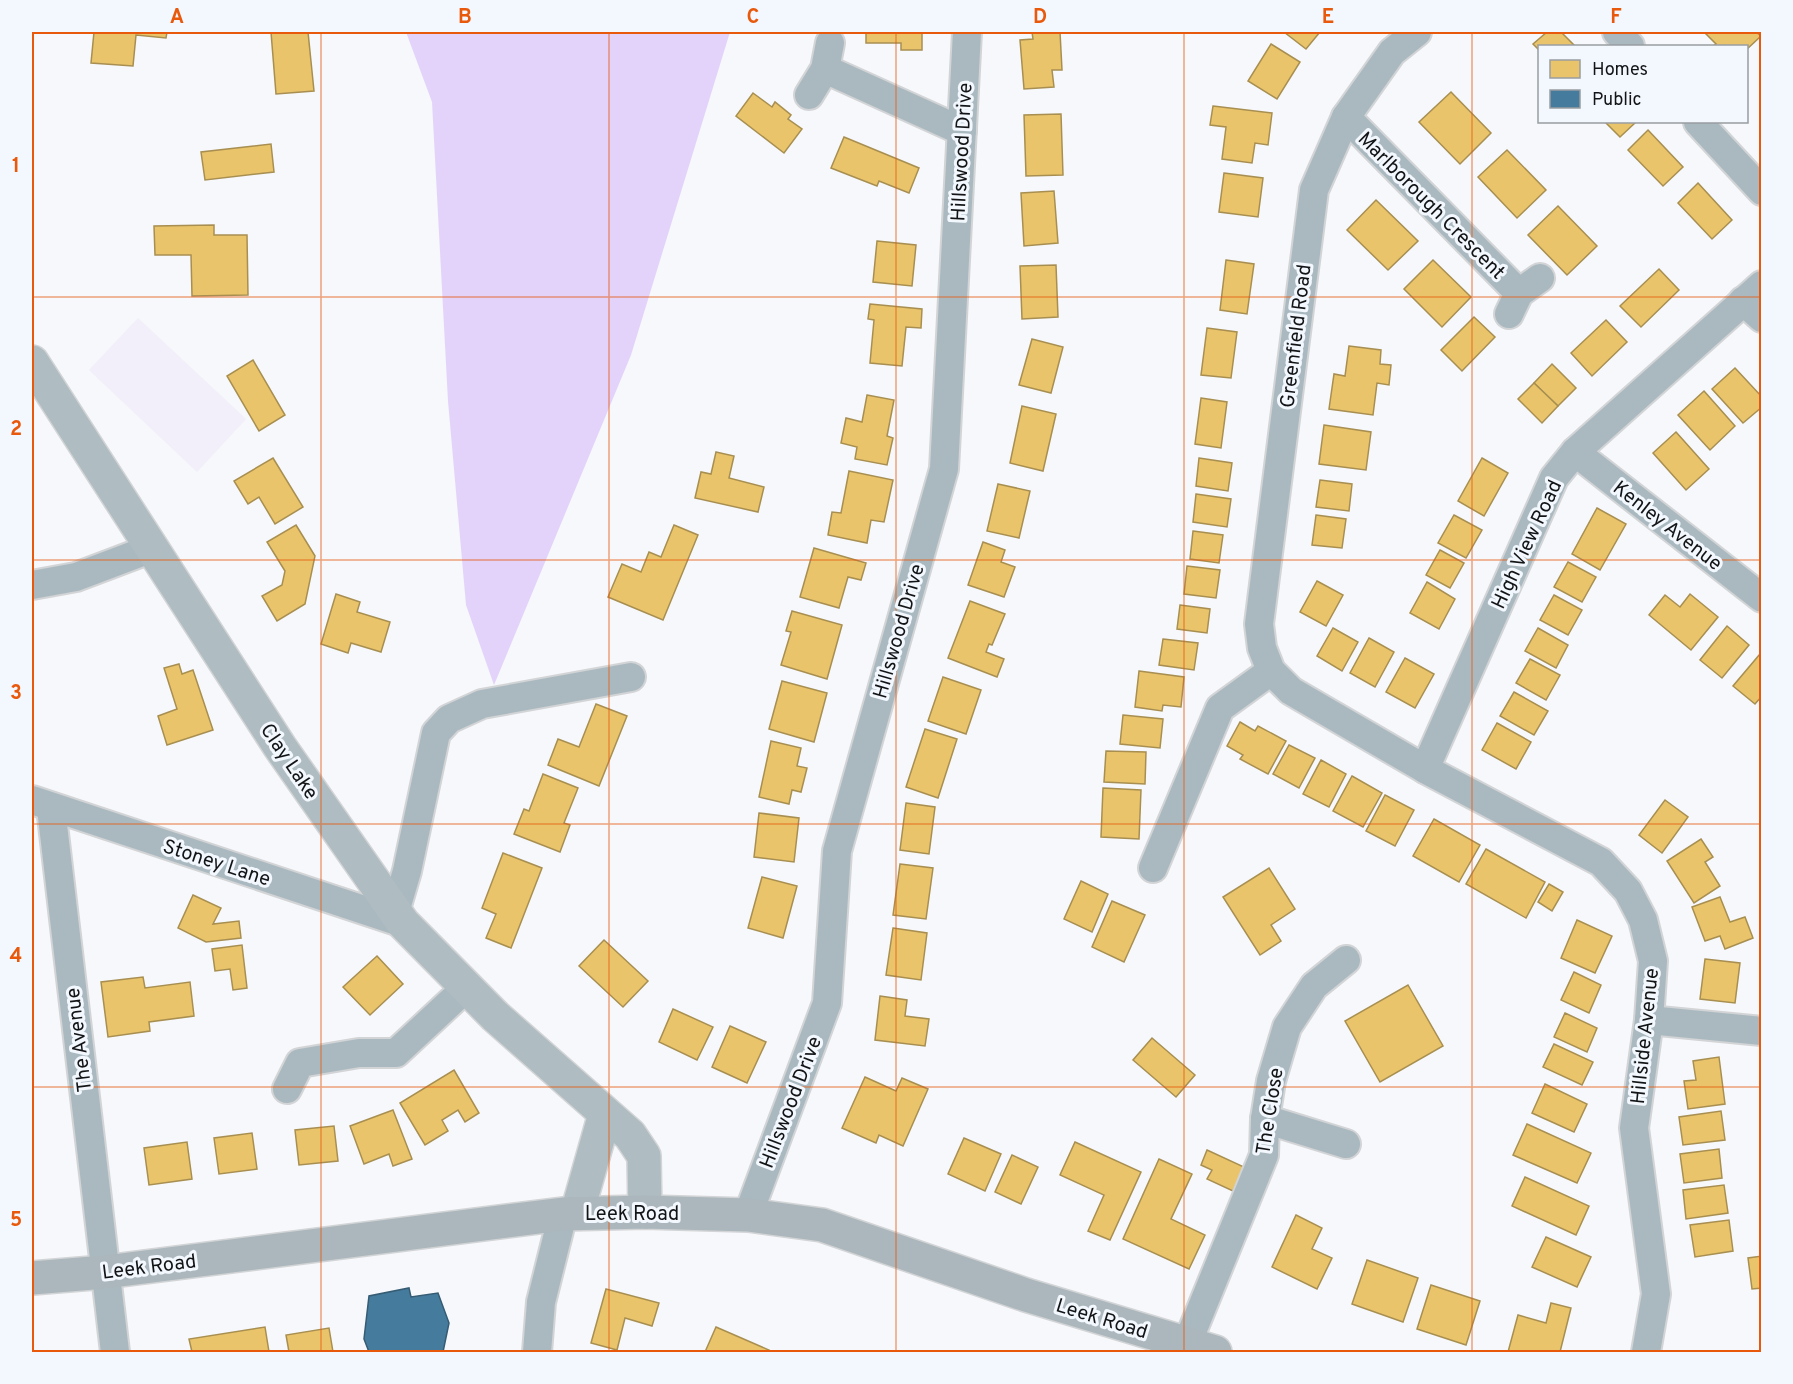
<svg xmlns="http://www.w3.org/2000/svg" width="1793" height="1384" font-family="Overpass,sans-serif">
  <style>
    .green { fill: #f2eefa }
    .forest { fill: #e3d3fa }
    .homes { fill: #e9c46a; stroke: #a88f51; stroke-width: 1.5 }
    .public { fill: #457b9d; stroke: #365c74; stroke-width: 1.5 }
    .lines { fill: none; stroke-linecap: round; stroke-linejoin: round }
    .minor-casing { stroke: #d2d4d6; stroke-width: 32 }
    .major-casing { stroke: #d2d4d6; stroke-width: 36 }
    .highway-casing { stroke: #d2d4d6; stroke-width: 36 }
    .minor { stroke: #aab9c0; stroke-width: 28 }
    .major { stroke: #afbcc1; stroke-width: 33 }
    .highway { stroke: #abb7bc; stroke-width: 33 }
    .grid { fill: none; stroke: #e8590c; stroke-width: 1.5; stroke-opacity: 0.55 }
    .labels { text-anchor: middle; stroke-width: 6; stroke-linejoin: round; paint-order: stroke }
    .street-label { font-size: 20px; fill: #121416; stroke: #f3f8fe }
    .neatline { fill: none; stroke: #e8590c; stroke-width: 2 }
    .grid-label { font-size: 20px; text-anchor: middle; font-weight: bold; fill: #e8590c }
  </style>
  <rect width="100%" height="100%" fill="#f6f8fb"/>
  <!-- green -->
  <path class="green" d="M138,318L246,419L197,472L89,370Z"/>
  <!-- forest -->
  <path class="forest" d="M406,32H730L631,355L494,685L466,605L448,401L432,102Z"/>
  <!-- homes -->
  <g class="homes">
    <path d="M94,32H167L166,38L136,35L133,66L91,63Z"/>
    <path d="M271,32H308L314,91L276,94Z"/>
    <path d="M866,32H922V50H901V43H866Z"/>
    <path d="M1032,32H1060L1062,70H1052L1054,87L1024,89L1020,40L1033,39Z"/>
    <path d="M1284,32H1320L1306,49Z"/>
    <path d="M1547,32H1561L1575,46H1540V51L1533,44Z"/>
    <path d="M1704,32H1756L1761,36L1746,50V46H1713L1716,44Z"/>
    <path d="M1271,44L1300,62L1277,99L1248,81Z"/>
    <path d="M1451,92L1491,133L1460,164L1419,122Z"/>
    <path d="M753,93L772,107L775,102L791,115L788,119L802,129L784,153L736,116Z"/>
    <path d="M1213,106L1272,113L1268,145L1255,143L1252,163L1222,159L1226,127L1210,125Z"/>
    <path d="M1061,114L1063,175L1026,176L1024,115Z"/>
    <path d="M1605,122H1636L1620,137Z"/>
    <path d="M1648,130L1683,167L1663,186L1628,150Z"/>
    <path d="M844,137L919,168L909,193L879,181L877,186L831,168Z"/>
    <path d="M271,144L274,172L205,180L201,152Z"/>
    <path d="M1507,150L1546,190L1517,218L1478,177Z"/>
    <path d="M1224,173L1263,178L1258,217L1219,212Z"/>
    <path d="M1698,183L1732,220L1712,239L1678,203Z"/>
    <path d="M1054,191L1058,243L1024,246L1021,193Z"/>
    <path d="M1376,200L1418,241L1388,270L1347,230Z"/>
    <path d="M1558,206L1597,246L1567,275L1528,235Z"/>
    <path d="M214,225V235H247L248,295L192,296L191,255H155L154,226Z"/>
    <path d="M877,241L916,245L912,286L873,282Z"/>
    <path d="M1226,260L1254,264L1247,314L1220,310Z"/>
    <path d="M1433,260L1471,297L1442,327L1404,289Z"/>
    <path d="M1056,265L1058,317L1022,319L1020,266Z"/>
    <path d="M1659,269L1679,290L1641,327L1620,306Z"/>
    <path d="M870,304L922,309L921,328L906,327L902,366L870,363L874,320L868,319Z"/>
    <path d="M1474,317L1495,337L1462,371L1441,350Z"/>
    <path d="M1606,320L1627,342L1592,376L1571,353Z"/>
    <path d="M1207,328L1237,332L1231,378L1201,375Z"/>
    <path d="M1032,339L1063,347L1051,393L1019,385Z"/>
    <path d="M1349,346L1381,350L1380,364L1391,365L1389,385L1377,383L1373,415L1329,409L1334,374L1345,376Z"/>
    <path d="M253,360L285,415L259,431L227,376Z"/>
    <path d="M1552,364L1576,388L1558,406L1534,383Z"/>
    <path d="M1735,368L1762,397V407L1743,423L1712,389Z"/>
    <path d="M1534,383L1558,406L1542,423L1518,399Z"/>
    <path d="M1704,391L1735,426L1710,450L1678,415Z"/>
    <path d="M867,395L894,400L887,436L893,438L887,465L855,459L857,447L841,443L846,418L862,422Z"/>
    <path d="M1201,398L1227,402L1221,448L1195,444Z"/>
    <path d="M1022,406L1056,414L1043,471L1010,463Z"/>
    <path d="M1324,425L1371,432L1366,470L1319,464Z"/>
    <path d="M1676,432L1709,469L1686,490L1653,453Z"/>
    <path d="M716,452L734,456L729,478L764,487L758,512L695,498L701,472L711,474Z"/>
    <path d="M273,458L303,507L275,524L259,497L248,504L234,481Z"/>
    <path d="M1199,458L1232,463L1228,491L1196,486Z"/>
    <path d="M1482,458L1508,473L1484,516L1458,501Z"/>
    <path d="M849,471L893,480L884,522L871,520L867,543L828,535L832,512L841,513Z"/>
    <path d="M1320,480L1352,484L1349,511L1316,507Z"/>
    <path d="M998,484L1030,491L1019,538L987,531Z"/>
    <path d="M1196,494L1231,499L1227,527L1193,522Z"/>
    <path d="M1597,508L1626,524L1600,570L1572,554Z"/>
    <path d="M1316,515L1346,519L1342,548L1312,545Z"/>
    <path d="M1454,515L1482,530L1466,558L1438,543Z"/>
    <path d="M296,525L315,556L305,604L277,621L262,596L282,585L285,571L267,542Z"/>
    <path d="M674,525L698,535L663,620L608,597L622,564L641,572L649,552L661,557Z"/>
    <path d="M1193,531L1223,535L1219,563L1190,559Z"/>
    <path d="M983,542L1005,550L1001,562L1015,567L1004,597L968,585Z"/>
    <path d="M814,548L866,563L861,580L848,577L839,608L800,597Z"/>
    <path d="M1440,550L1464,563L1450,588L1426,575Z"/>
    <path d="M1568,562L1596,577L1582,602L1554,587Z"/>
    <path d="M1187,566L1220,570L1216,598L1184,594Z"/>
    <path d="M1317,581L1343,595L1326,626L1300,612Z"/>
    <path d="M1427,582L1455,599L1439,629L1410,613Z"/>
    <path d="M336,594L360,602L357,612L390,622L381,652L351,643L348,653L321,644Z"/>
    <path d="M1690,594L1718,617L1691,650L1649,615L1665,595L1680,607Z"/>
    <path d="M1554,595L1582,610L1568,635L1540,620Z"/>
    <path d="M970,601L1005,614L992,645L989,644L986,652L1004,659L997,677L948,658Z"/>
    <path d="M1180,605L1210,609L1207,633L1177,629Z"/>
    <path d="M792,611L842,625L827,679L781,665L791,632L786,631Z"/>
    <path d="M1727,626L1749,645L1722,678L1700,660Z"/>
    <path d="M1333,628L1358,642L1342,671L1317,656Z"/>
    <path d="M1538,628L1568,645L1556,668L1525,651Z"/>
    <path d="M1369,638L1394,652L1375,687L1350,673Z"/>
    <path d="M1163,639L1198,643L1194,670L1159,665Z"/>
    <path d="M1760,654L1762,696L1755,704L1733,686Z"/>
    <path d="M1405,658L1434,674L1415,708L1386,692Z"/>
    <path d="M1530,659L1560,675L1546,700L1516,683Z"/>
    <path d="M179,664L182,674L193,670L213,730L167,745L158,716L177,709L164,668Z"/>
    <path d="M1139,671L1184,677L1181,707L1163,705L1162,711L1135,707Z"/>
    <path d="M943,677L981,690L966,734L928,721Z"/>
    <path d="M782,681L827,693L814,742L769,729Z"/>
    <path d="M1514,692L1548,711L1534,735L1500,716Z"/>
    <path d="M596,704L627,716L599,786L548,765L558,739L579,747Z"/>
    <path d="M1123,715L1163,719L1160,748L1120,744Z"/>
    <path d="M1240,722L1255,731L1258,726L1286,741L1268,774L1240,759L1243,755L1227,746Z"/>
    <path d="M1497,723L1531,742L1516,769L1482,750Z"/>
    <path d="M925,729L957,739L938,798L906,787Z"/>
    <path d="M771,741L801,748L797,766L807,768L801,792L792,790L789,804L759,797Z"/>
    <path d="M1289,745L1315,758L1299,788L1273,774Z"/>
    <path d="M1106,751L1146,752L1145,784L1104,782Z"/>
    <path d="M1321,760L1346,774L1329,807L1303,794Z"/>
    <path d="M543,774L578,788L564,823L570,825L560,852L514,834L524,809L529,811Z"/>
    <path d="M1352,776L1382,793L1363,827L1333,811Z"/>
    <path d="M1103,788L1141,790L1139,839L1101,837Z"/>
    <path d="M1385,795L1414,810L1395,846L1366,831Z"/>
    <path d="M1665,800L1688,817L1662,853L1639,835Z"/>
    <path d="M906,803L935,807L929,854L900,850Z"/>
    <path d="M759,813L799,818L794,862L754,857Z"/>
    <path d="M1434,819L1480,845L1459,882L1413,856Z"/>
    <path d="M1701,839L1713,857L1705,862L1720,886L1694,903L1667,861Z"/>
    <path d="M1486,849L1545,882L1526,918L1466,884Z"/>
    <path d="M503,853L542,868L511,948L486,938L496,914L482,908Z"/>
    <path d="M900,864L933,868L926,919L893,915Z"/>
    <path d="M1269,868L1295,909L1271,925L1281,941L1260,955L1223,897Z"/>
    <path d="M762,877L797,886L783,938L748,928Z"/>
    <path d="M1081,881L1108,894L1092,932L1064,919Z"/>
    <path d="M1549,884L1563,892L1552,911L1538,902Z"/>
    <path d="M193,895L221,908L213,924L239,921L241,938L206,942L178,928Z"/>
    <path d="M1720,897L1730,922L1745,917L1753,938L1725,949L1720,936L1705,941L1692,907Z"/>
    <path d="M1112,901L1145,915L1124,962L1092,947Z"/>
    <path d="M1577,920L1612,936L1595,973L1561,958Z"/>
    <path d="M893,928L927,933L921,980L886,975Z"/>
    <path d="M604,940L648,981L623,1007L579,966Z"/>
    <path d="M242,945L247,988L233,990L230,969L215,971L212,949Z"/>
    <path d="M377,956L403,984L370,1015L343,987Z"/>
    <path d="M1705,959L1740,963L1735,1003L1700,999Z"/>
    <path d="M1574,972L1601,985L1589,1013L1561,1000Z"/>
    <path d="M143,977L145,988L190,982L194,1016L149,1022L150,1031L108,1037L101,982Z"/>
    <path d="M1408,985L1443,1046L1380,1082L1345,1021Z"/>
    <path d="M880,996L907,1000L905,1016L929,1019L925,1046L875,1040Z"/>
    <path d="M673,1009L713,1027L697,1060L659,1042Z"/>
    <path d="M1565,1013L1597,1028L1587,1052L1554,1037Z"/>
    <path d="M730,1026L766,1042L747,1083L712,1067Z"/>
    <path d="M1152,1038L1195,1075L1176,1097L1133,1060Z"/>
    <path d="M1554,1044L1593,1062L1582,1085L1543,1067Z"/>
    <path d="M1719,1057L1725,1104L1688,1109L1684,1081L1696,1080L1693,1061Z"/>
    <path d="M454,1070L479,1113L465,1122L458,1110L442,1120L448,1131L425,1145L400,1103Z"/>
    <path d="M865,1077L896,1091L902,1078L928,1089L903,1146L879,1135L876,1143L842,1128Z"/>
    <path d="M1545,1084L1587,1104L1574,1132L1532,1113Z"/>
    <path d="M393,1110L412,1159L393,1166L389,1154L364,1164L350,1126Z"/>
    <path d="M1721,1111L1725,1140L1683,1145L1679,1117Z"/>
    <path d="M1527,1124L1591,1153L1577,1183L1513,1155Z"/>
    <path d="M334,1126L338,1161L299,1165L295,1130Z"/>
    <path d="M252,1133L257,1169L219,1174L214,1138Z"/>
    <path d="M964,1138L1001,1154L985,1191L948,1174Z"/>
    <path d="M187,1142L192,1179L149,1185L144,1148Z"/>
    <path d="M1075,1142L1141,1172L1110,1240L1088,1231L1104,1195L1060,1175Z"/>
    <path d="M1719,1149L1722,1178L1684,1183L1680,1154Z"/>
    <path d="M1207,1150L1244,1167L1233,1191L1207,1179L1212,1170L1201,1165Z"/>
    <path d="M1012,1155L1038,1167L1021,1204L995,1192Z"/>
    <path d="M1159,1159L1192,1174L1171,1219L1205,1235L1189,1269L1123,1239Z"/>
    <path d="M1525,1177L1589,1206L1576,1235L1512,1206Z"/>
    <path d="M1724,1185L1728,1213L1686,1219L1683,1190Z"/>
    <path d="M1296,1215L1322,1228L1312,1249L1332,1258L1317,1289L1272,1267Z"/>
    <path d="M1729,1220L1733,1251L1695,1257L1690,1225Z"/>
    <path d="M1546,1237L1591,1257L1577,1287L1532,1267Z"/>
    <path d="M1762,1256V1288L1752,1289L1748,1258Z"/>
    <path d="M1367,1260L1418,1278L1403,1322L1352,1304Z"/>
    <path d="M1431,1285L1480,1301L1466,1345L1417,1329Z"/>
    <path d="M606,1289L659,1303L652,1326L625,1318L617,1350L591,1343Z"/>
    <path d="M1551,1303L1571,1308L1560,1352H1508L1518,1315L1546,1323Z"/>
    <path d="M265,1327L269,1352H192L189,1339Z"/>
    <path d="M716,1327L769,1350L768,1352H705Z"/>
    <path d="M329,1328L333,1352H289L286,1335Z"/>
  </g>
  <!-- public -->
  <path class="public" d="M409,1288L411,1297L438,1293L449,1323L443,1352H369L364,1339L369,1296Z"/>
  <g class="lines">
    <!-- minor casing -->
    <g class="minor-casing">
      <g id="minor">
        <path d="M1417,32L1392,52L1346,117L1314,190L1259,624L1262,648L1271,671L1291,691L1425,769L1601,862L1628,891L1643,920L1653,961L1649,1020L1634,1128L1656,1294L1646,1352"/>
        <path d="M1617,32L1630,46"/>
        <path d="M825,69L962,131"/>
        <path d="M809,95L825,69L830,43"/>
        <path d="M1346,117L1519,293"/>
        <path d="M1698,122L1762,191"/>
        <path d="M1743,301L1762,318"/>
        <path d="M1509,314L1519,293L1540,278"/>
        <path d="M1575,452L1762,598"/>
        <path d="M32,585L76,577L150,549"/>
        <path d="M1425,769L1554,478L1575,452L1762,285"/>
        <path d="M32,800L403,923"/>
        <path d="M51,808L115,1352"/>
        <path d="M1153,868L1220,708L1271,671"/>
        <path d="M395,912L407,871L436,733L449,719L482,704L631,677"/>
        <path d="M1649,1020L1762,1031"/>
        <path d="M287,1089L300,1063L359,1053H396L467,987"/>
        <path d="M1265,1119L1346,1144"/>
        <path d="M748,1215L827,1003L837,851L944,469L967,32"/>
        <path d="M1187,1344L1264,1155L1265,1119L1271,1081L1287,1027L1314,986L1346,960"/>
        <path d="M537,1352L541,1302L563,1214"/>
      </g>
    </g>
    <!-- major casing -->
    <g class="major-casing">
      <g id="major">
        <path d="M32,362L280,747L403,923L495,1016L630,1135L644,1156L645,1212"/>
        <path d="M577,1213L605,1114"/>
      </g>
    </g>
    <!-- highway casing -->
    <g class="highway-casing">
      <path id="highway" d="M32,1278L105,1272L563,1214L645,1212L748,1215L822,1225L1026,1295L1215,1352"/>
    </g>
    <!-- minor -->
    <use href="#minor" class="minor"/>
    <!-- major -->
    <use href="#major" class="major"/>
    <!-- highway -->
    <use href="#highway" class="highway"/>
  </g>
  <!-- grid -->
  <path class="grid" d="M321,32V1352M609,32V1352M896,32V1352M1184,32V1352M1472,32V1352M32,297H1762M32,560H1762M32,824H1762M32,1087H1762"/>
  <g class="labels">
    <!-- street labels -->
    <g class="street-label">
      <text transform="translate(961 152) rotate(-87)" y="7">Hillswood Drive</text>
      <text transform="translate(1432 205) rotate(45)" y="7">Marlborough Crescent</text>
      <text transform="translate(1295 336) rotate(-83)" y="7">Greenfield Road</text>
      <text transform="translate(1668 525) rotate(38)" y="7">Kenley Avenue</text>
      <text transform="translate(1526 544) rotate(-65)" y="7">High View Road</text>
      <text transform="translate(898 631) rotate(-74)" y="7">Hillswood Drive</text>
      <text transform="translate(290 761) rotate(56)" y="7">Clay Lake</text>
      <text transform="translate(217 862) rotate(18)" y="7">Stoney Lane</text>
      <text transform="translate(1644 1036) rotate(-84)" y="7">Hillside Avenue</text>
      <text transform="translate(78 1040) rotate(-97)" y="7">The Avenue</text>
      <text transform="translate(790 1102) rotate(-69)" y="7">Hillswood Drive</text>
      <text transform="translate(1269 1111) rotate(-81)" y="7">The Close</text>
      <text x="632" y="1220">Leek Road</text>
      <text transform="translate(149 1266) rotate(-7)" y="7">Leek Road</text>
      <text transform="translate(1102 1318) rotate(17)" y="7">Leek Road</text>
    </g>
  </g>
  <!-- border -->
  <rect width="1793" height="1384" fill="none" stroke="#f3f8fe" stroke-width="66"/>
  <!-- legend -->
  <rect x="1538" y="45" width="210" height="78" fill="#f3f8fe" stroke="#999da1" stroke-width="1.5"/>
  <rect x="1550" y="60" width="30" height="18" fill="#e9c46a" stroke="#999da1" stroke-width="1.5"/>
  <text x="1592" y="75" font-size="18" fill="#121416">Homes</text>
  <rect x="1550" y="90" width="30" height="18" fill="#457b9d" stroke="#999da1" stroke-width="1.5"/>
  <text x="1592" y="105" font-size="18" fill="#121416">Public</text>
  <rect x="33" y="33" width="1727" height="1318" class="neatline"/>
  <g class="grid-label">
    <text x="177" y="23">A</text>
    <text x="465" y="23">B</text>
    <text x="753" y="23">C</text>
    <text x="1040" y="23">D</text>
    <text x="1328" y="23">E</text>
    <text x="1616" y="23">F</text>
    <text x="16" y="172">1</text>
    <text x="16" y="435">2</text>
    <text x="16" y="699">3</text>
    <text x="16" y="962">4</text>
    <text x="16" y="1226">5</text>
  </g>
</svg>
